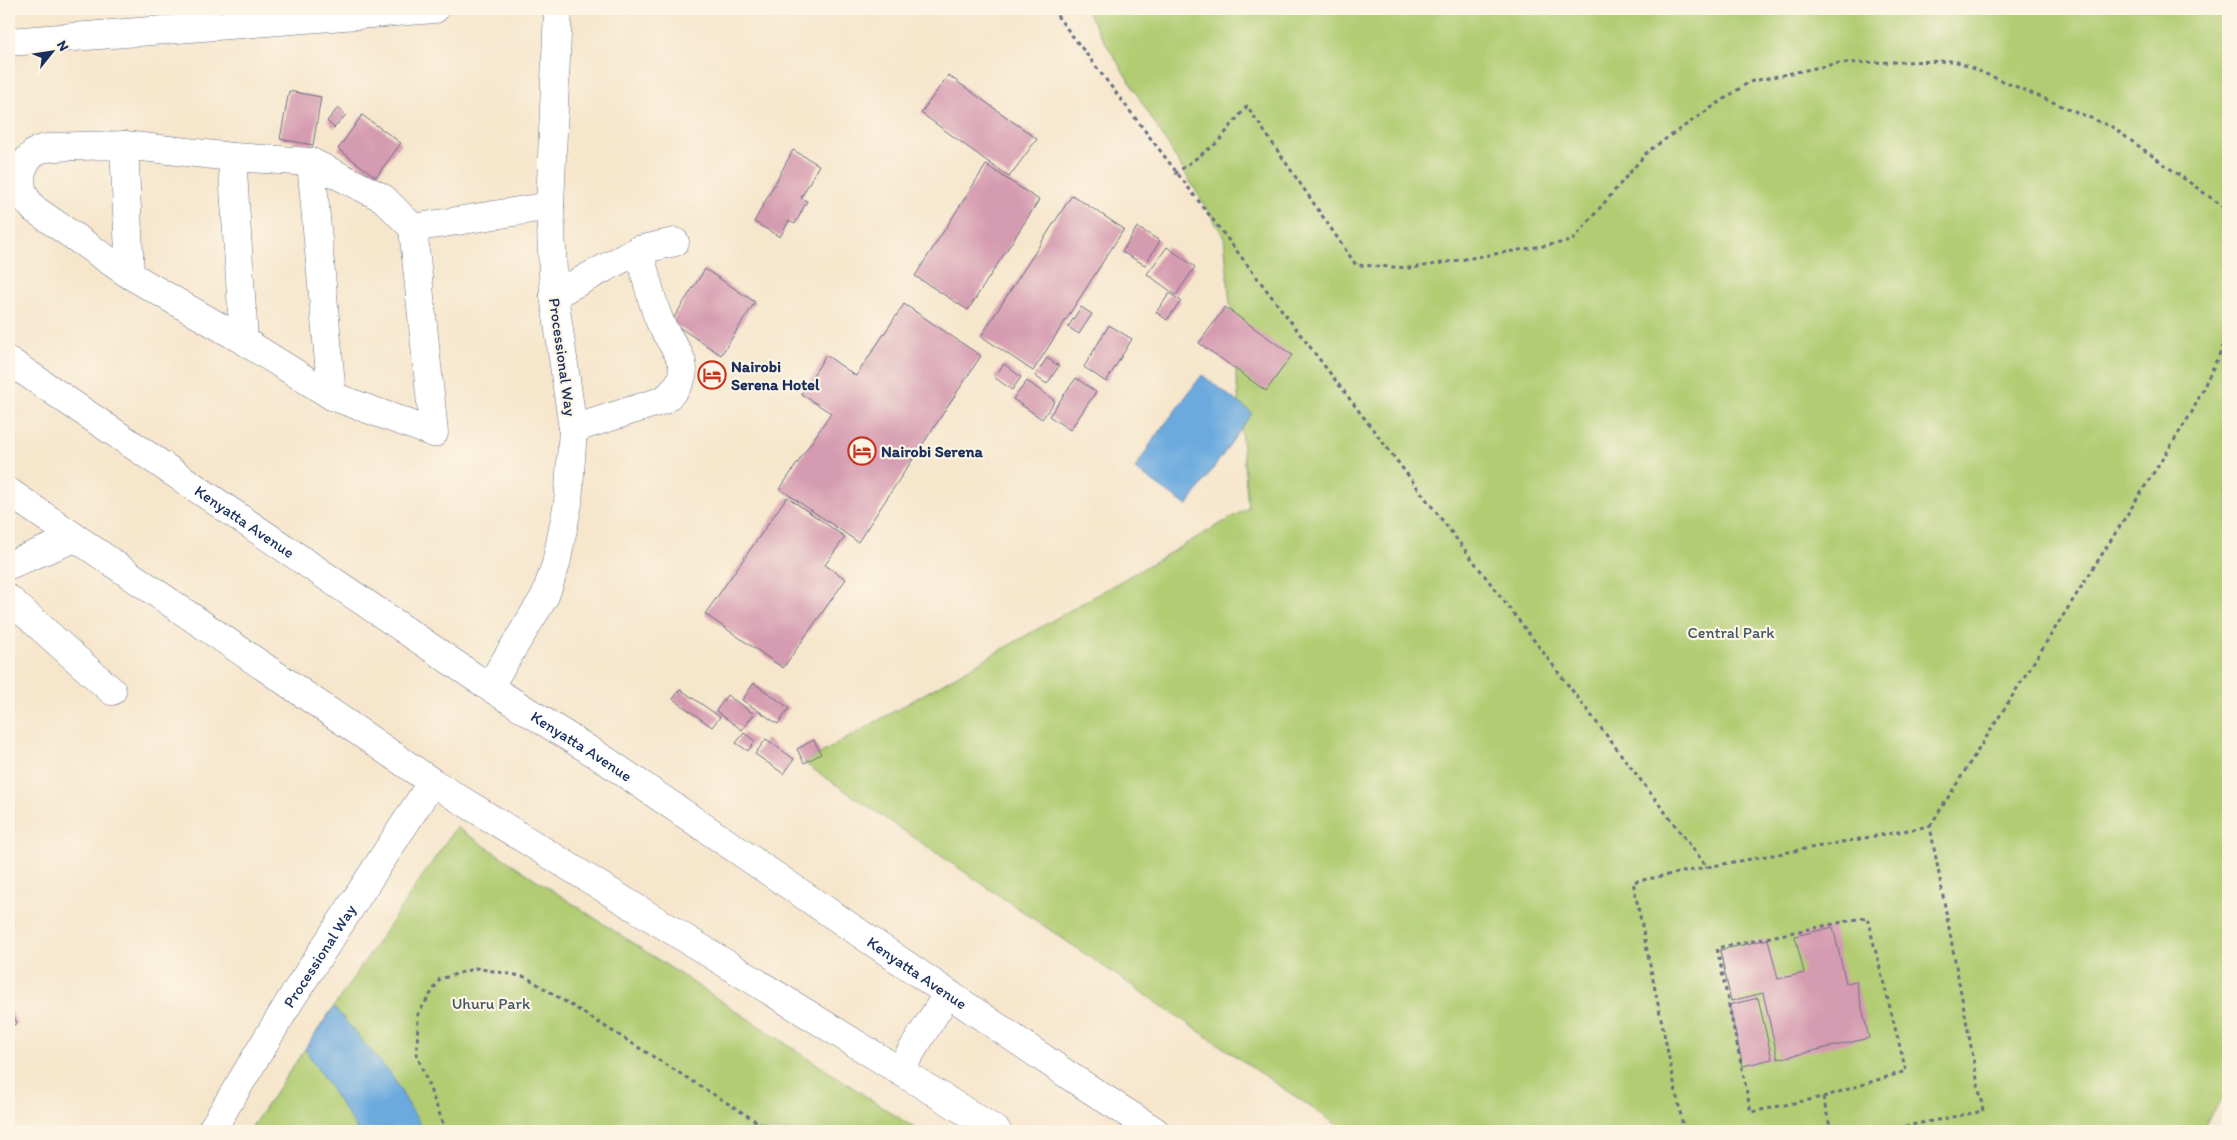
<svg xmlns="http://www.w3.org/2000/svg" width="2237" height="1140" font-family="Itim,sans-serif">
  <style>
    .green { fill: #b1cc72; stroke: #667e68 }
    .water { fill: #6caade; stroke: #446c9e }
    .building { fill: #d59bb0 }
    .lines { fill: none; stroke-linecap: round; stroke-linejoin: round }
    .minor-casing { stroke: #686f84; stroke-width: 29 }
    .major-casing { stroke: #686f84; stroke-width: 29 }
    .path { stroke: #686f84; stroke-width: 3; stroke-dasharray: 4 4; stroke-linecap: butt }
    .minor { stroke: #fff; stroke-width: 28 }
    .major { stroke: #fff; stroke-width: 28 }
    .labels { text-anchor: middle; stroke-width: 4.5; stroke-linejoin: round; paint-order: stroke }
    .street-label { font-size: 16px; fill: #1b2f5e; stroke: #fcf5e5 }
    .poi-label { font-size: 16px; font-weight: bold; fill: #1b2f5e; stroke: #fcf5e5; text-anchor: start }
    .park-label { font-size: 16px; fill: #405663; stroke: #fcf5e5 }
  </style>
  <rect width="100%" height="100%" fill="#fcf5e5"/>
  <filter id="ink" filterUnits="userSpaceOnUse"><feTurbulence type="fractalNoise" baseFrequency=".02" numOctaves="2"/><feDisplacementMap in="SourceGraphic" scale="10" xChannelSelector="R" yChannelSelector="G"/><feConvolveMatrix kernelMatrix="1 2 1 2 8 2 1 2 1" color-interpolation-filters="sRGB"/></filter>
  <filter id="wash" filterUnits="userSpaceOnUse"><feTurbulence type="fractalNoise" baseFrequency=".0096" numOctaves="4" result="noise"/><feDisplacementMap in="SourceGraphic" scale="20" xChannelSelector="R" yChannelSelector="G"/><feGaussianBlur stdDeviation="1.12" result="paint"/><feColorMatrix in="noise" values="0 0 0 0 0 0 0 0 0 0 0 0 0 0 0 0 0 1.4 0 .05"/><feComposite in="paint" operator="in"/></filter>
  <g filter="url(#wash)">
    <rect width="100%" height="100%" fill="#f6e6cc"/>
    <!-- green -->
    <g class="green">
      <path d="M1085,9H2228V1090L2200,1131H1346L804,763L1248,508L1224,237Z"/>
      <path d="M456,827L919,1131H249Z"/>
    </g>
    <!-- water -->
    <g class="water">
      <path d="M1202,375L1252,413L1187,506L1135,469L1153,440Z"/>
      <path d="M334,1007L392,1076L424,1131H358L305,1049Z"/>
    </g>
    <g id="blocks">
      <!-- building -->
      <g class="building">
        <path d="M948,75L1037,139L1009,177L921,113Z"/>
        <path d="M289,91L321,97L313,145L280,139Z"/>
        <path d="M338,108L346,115L334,128L327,121Z"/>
        <path d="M362,115L401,143L376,177L338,149Z"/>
        <path d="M793,150L819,165L801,198L807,201L795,224L789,221L780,237L754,222Z"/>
        <path d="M986,165L1039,200L968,310L915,276Z"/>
        <path d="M1072,195L1124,229L1033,371L981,336Z"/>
        <path d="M1137,227L1160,241L1145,265L1122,252Z"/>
        <path d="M1167,247L1195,267L1176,295L1147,274Z"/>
        <path d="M705,269L755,302L721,355L671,322Z"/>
        <path d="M1170,293L1181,301L1167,320L1156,312Z"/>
        <path d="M904,304L981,356L858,542L780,489L831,413L801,394L826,355L856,376Z"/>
        <path d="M1081,307L1092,314L1079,334L1068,327Z"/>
        <path d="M1225,307L1292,355L1266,391L1199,343Z"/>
        <path d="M1109,325L1132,339L1106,382L1084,367Z"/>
        <path d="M1047,358L1059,366L1047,384L1035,376Z"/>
        <path d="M1004,364L1021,377L1012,390L994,377Z"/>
        <path d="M1076,378L1096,392L1070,430L1049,416Z"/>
        <path d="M1027,381L1055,401L1042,419L1013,399Z"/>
        <path d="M787,497L845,537L825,565L846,579L783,668L705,614Z"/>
        <path d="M754,683L789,708L778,724L742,700Z"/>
        <path d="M680,689L720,717L712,727L673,699Z"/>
        <path d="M727,695L754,714L742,730L716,711Z"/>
        <path d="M744,733L755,741L748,751L736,743Z"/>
        <path d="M766,739L794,759L784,774L755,754Z"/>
        <path d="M814,740L821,754L804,763L797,749Z"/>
        <path d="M1833,927L1846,983L1856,981L1869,1038L1778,1059L1763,993L1731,1001L1720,950L1768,939L1778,979L1804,973L1795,936Z"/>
        <path d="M1758,998L1772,1059L1743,1066L1729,1005Z"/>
        <path d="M9,1008L17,1023L9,1028Z"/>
      </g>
    </g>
  </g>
  <g filter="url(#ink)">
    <use href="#blocks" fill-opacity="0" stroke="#686f84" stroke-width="1"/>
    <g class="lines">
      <!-- minor casing -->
      <g class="minor-casing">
        <g id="minor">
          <path d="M9,42L435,9"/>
          <path d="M124,145C107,146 51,145 39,150C28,156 22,166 21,178C20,190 26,200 34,209L130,275"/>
          <path d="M232,157L244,341"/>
          <path d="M311,162L332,396"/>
          <path d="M413,228L383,198L311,162L232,157L124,145L130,275L244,341L332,396L434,433L413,228L550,206"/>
          <path d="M554,295L639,250L675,242"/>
          <path d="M573,429L664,400C704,367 670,350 658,317C650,296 645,272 639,250"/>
          <path d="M9,565L75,538"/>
          <path d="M9,599L112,691"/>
          <path d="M489,687L545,596L556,564L568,503L573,429L554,295L550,206L558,9"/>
          <path id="s1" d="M211,1131L293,996L432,782"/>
        </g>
      </g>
      <!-- major casing -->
      <g class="major-casing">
        <g id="major">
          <path id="s2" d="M9,361L489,687L602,758L1071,1077L1155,1131"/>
          <path d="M9,492L432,782L997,1131"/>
          <path d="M899,1071L948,993"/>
        </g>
      </g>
      <!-- path -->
      <g class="path">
        <path d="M1052,9L1707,867L1930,826L1983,1111L1881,1131"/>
        <path d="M1175,174L1218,142L1247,106L1356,265L1412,268L1572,241L1648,151L1749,82L1839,63L1955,61L2112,127L2228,210"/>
        <path d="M1930,826L2192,412L2228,336"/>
        <path d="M1823,1097L1906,1071L1867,917L1717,948L1751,1112L1823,1097L1831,1131"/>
        <path d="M446,1131L417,1055L418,1014L440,979L476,968L526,977L772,1131"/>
        <path d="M1684,1131L1633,882L1707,867"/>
      </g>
      <!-- minor -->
      <use href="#minor" class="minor"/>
      <!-- major -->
      <use href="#major" class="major"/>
    </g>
  </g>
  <!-- icons -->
  <defs>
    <g id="hotel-ring" transform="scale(1.4375)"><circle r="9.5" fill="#fcf5e5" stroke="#c8321e" stroke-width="1.5"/><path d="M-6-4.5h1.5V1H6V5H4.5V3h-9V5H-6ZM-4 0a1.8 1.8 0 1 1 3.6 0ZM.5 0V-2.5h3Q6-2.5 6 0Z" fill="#c8321e"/></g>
  </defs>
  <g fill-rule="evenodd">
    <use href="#hotel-ring" x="712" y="375"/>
    <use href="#hotel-ring" x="862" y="451"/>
  </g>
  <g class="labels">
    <!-- street labels -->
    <g class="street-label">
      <text transform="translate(563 357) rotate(82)" y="6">Processional Way</text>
      <text dy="6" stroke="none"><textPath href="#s2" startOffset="285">Kenyatta Avenue</textPath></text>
      <text dy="6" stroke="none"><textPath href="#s2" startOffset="690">Kenyatta Avenue</textPath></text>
      <text dy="6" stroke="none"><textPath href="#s1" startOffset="206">Processional Way</textPath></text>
      <text dy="6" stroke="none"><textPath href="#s2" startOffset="1095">Kenyatta Avenue</textPath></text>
    </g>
    <!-- poi labels -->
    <g class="poi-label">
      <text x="731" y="372">Nairobi<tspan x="731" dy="18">Serena Hotel</tspan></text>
      <text x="881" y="457">Nairobi Serena</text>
    </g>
    <!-- park labels -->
    <g class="park-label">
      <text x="1731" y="638">Central Park</text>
      <text x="491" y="1009">Uhuru Park</text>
    </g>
  </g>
  <!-- margin -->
  <rect width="2237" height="1140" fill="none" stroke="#fcf5e5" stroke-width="30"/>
  <!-- north arrow -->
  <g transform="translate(52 52) rotate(60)" stroke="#fcf5e5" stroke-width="4" paint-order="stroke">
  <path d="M0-4L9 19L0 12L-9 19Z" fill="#1b2f5e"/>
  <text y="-8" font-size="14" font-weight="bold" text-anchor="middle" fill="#1b2f5e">N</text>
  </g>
</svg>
